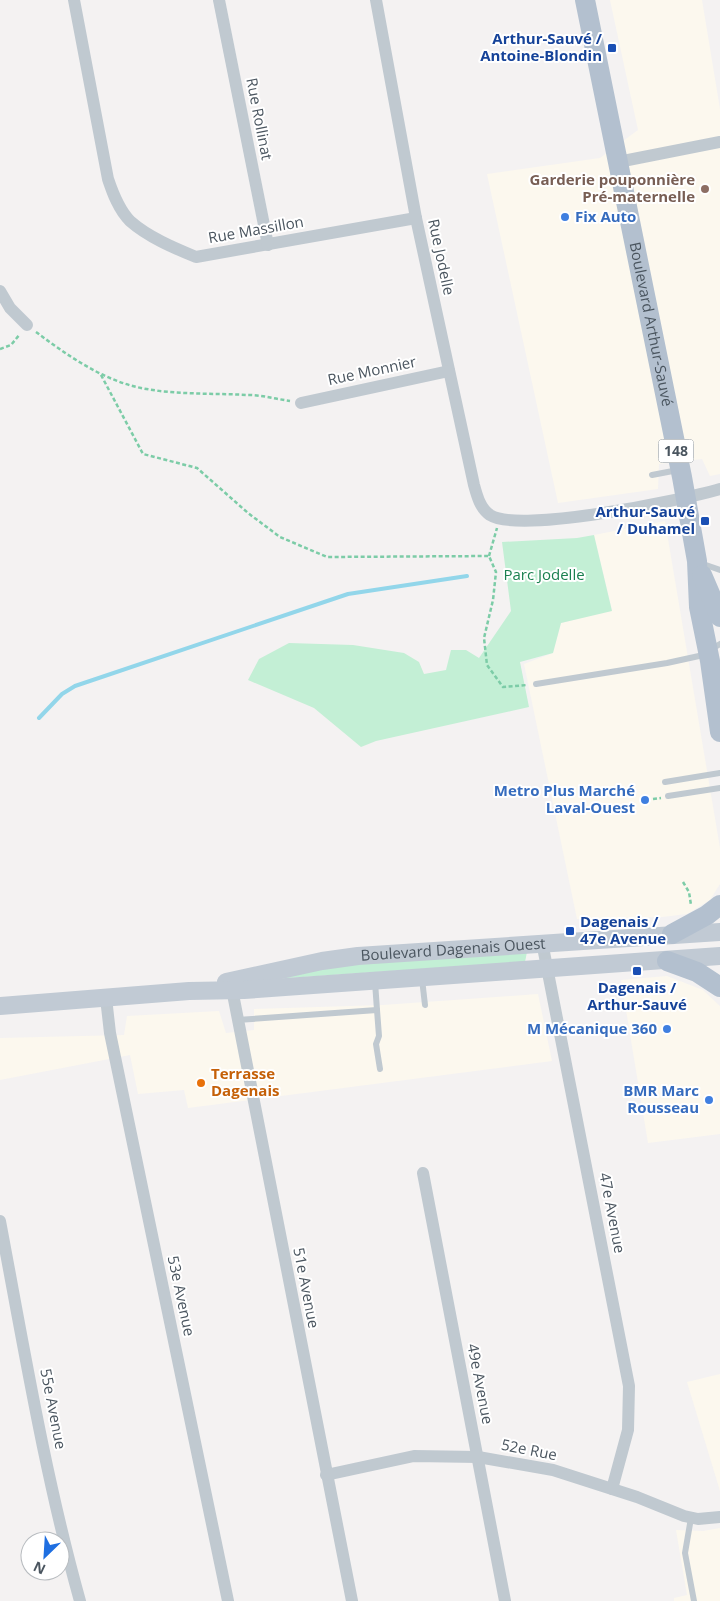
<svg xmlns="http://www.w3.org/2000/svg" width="720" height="1601" font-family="'Open Sans',sans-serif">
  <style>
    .commercial { fill: #fcf8ee }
    .green { fill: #c3efd5 }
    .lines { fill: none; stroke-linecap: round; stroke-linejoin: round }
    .stream { stroke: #92d6ea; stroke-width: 4 }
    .path { stroke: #7ccca7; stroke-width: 2.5; stroke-dasharray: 4 2.5; stroke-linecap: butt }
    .service { stroke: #c0c9d0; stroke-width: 6 }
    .minor { stroke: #c0c9d0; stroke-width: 12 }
    .secondary { stroke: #c1cad4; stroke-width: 18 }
    .primary { stroke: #b3c0cf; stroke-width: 20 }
    .transit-dot { fill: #1a4fb4; stroke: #fff; stroke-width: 2 }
    .education-dot { fill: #8d6e63; stroke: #fff; stroke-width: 2 }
    .shop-dot { fill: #3f7fe0; stroke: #fff; stroke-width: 2 }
    .food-dot { fill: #e8710a; stroke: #fff; stroke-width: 2 }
    .labels { text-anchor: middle; stroke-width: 4; stroke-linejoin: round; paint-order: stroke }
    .shield { fill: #fff; stroke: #80888f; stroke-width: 1 }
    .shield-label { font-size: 14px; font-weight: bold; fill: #4a555f }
    .transit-label { font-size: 15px; font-weight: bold; fill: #164399; stroke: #fff; text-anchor: end }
    .street-label { font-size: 15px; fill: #4a555f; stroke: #fff }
    .education-label { font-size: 15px; font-weight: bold; fill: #785e54; stroke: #fff; text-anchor: end }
    .shop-label { font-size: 15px; font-weight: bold; fill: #366cbe; stroke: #fff; text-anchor: end }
    .park-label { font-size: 15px; fill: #1b8050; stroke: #fff }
    .food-label { font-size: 15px; font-weight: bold; fill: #c56008; stroke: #fff; text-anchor: start }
  </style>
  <rect width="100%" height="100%" fill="#f4f2f2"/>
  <!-- commercial -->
  <g class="commercial">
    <path d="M610,0H702L720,109V474L710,476L702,459L659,464L658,489L558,503L487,174L600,158L638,130Z"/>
    <path d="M665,521L720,848V884L710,900L687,914L662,917L577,919L524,664L553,653L561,623L612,610L594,535Z"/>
    <path d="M667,976L703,990L720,1006V1134L648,1143L621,980Z"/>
    <path d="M538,994L552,1061L188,1108L184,1090L138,1094L130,1055L0,1080V1038L124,1035L127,1016L219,1011L226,1033L254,1030V1009L383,1005Z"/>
    <path d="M720,1374V1491L687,1382Z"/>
    <path d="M720,1528V1601H674V1598L687,1595L676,1530L703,1531Z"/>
  </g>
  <!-- green -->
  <g class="green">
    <path d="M594,535L612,611L561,623L553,653L520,662L529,707L376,741L361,747L314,708L248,680L259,659L289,643L353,645L404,653L419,662L424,674L446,670L451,650H466L479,658L511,611L502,542L577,538Z"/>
    <path d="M527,952L525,962L274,979L343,965Z"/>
  </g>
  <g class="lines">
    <!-- stream -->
    <path class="stream" d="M39,718L62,694L75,686L348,594L467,576"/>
    <!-- path -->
    <g class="path">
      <path d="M36,332C67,355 102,380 141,388C176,395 212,393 248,395C262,395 276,399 290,401"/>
      <path d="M0,349L11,345L20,334"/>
      <path d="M101,375L143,454L197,468L248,513L280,537L327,557L489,556L496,572L493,600L484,638L487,665L503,687L527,685"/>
      <path d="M489,556L497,528"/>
      <path d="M653,799L661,798"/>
      <path d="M683,882L689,892L691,905"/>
    </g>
    <!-- service -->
    <g class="service">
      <path d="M652,475L678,470"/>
      <path d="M700,563L720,570"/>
      <path d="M536,684L667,663L699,656L720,644"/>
      <path d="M665,782L720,773"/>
      <path d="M668,796L720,788"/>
      <path d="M422,979L425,1005"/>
      <path d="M377,1010L379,1036L376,1044L380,1069"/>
      <path d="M237,1020L377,1010L375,982"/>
      <path d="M691,1518L685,1553L694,1601"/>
    </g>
    <!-- minor -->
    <g class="minor">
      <path d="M74,0L108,179C113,194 119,210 130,221C148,237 174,248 196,257L416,218"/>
      <path d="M219,0L268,245"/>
      <path d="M376,0L416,218L474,485C477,496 480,508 490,515C519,534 683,500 720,489"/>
      <path d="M618,162L720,142"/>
      <path d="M0,291L10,308L27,325"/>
      <path d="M301,403L449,371"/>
      <path d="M542,942L629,1386L628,1430L612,1489"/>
      <path d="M231,984L352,1601"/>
      <path d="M106,998L110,1033L228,1601"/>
      <path d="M423,1173L505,1601"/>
      <path d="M0,1221C24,1348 45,1476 80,1601"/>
      <path d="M326,1475L414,1456L478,1457L553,1470L637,1497L684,1516L698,1519L720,1517"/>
    </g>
    <!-- secondary -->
    <g class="secondary">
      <path id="s1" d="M226,982L322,961L358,956L720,932"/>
      <path d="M0,1006L189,991L244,990L720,956"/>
    </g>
    <!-- primary -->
    <g class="primary">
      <path id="s2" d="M585,0L682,477L697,561L699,607L710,661L720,732"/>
      <path d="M702,575L720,617"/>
      <path d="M672,934L707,915L720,905"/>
      <path d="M667,961L697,972L720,987"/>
    </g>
  </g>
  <!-- markers -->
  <g class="transit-dot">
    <rect x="607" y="43" width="10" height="10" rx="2.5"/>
    <rect x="700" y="516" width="10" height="10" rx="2.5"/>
    <rect x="565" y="926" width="10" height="10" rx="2.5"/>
    <rect x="632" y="966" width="10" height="10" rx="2.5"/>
  </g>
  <circle class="education-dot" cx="705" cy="189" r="5"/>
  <g class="shop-dot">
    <circle cx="565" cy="217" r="5"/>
    <circle cx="645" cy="800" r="5"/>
    <circle cx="667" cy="1029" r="5"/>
    <circle cx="709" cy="1100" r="5"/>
  </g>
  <circle class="food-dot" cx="201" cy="1083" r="5"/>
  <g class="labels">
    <!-- shield labels -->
    <rect class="shield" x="658.5" y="439.5" width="35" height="23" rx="4"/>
    <g class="shield-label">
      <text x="676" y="456">148</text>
    </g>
    <!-- transit labels -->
    <g class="transit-label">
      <text x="602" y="44">Arthur-Sauvé /<tspan x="602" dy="17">Antoine-Blondin</tspan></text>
      <text x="695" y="517">Arthur-Sauvé<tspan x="695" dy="17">/ Duhamel</tspan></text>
      <text x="580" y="927" text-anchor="start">Dagenais /<tspan x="580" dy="17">47e Avenue</tspan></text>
      <text x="637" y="993" text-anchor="middle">Dagenais /<tspan x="637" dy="17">Arthur-Sauvé</tspan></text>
    </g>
    <!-- street labels -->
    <g class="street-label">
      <text transform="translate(259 119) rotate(79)" y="5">Rue Rollinat</text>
      <text transform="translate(256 230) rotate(-10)" y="5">Rue Massillon</text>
      <text transform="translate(441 257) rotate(78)" y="5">Rue Jodelle</text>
      <text dy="5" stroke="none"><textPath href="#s2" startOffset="331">Boulevard Arthur-Sauvé</textPath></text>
      <text transform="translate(372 371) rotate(-12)" y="5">Rue Monnier</text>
      <text dy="5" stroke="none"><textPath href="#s1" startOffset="230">Boulevard Dagenais Ouest</textPath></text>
      <text transform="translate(612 1213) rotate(79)" y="5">47e Avenue</text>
      <text transform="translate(306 1288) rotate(79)" y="5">51e Avenue</text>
      <text transform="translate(181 1296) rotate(78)" y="5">53e Avenue</text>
      <text transform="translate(480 1384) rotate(79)" y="5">49e Avenue</text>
      <text transform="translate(53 1409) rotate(79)" y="5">55e Avenue</text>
      <text transform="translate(529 1450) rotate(11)" y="5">52e Rue</text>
    </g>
    <!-- education labels -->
    <g class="education-label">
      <text x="695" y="185">Garderie pouponnière<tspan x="695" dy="17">Pré-maternelle</tspan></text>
    </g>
    <!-- shop labels -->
    <g class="shop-label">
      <text x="575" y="222" text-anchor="start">Fix Auto</text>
      <text x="635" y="796">Metro Plus Marché<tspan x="635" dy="17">Laval-Ouest</tspan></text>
      <text x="657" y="1034">M Mécanique 360</text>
      <text x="699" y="1096">BMR Marc<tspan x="699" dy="17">Rousseau</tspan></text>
    </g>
    <!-- park labels -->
    <g class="park-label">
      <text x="544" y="580">Parc Jodelle</text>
    </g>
    <!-- food labels -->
    <g class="food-label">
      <text x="211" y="1079">Terrasse<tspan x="211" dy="17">Dagenais</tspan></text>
    </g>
  </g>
  <!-- north arrow -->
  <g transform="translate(45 1556) rotate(205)"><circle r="24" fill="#ffffff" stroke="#b7bbbf"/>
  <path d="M0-4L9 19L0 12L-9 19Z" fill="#1f6fe1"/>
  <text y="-8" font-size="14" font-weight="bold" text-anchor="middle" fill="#4a555f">N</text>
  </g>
</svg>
